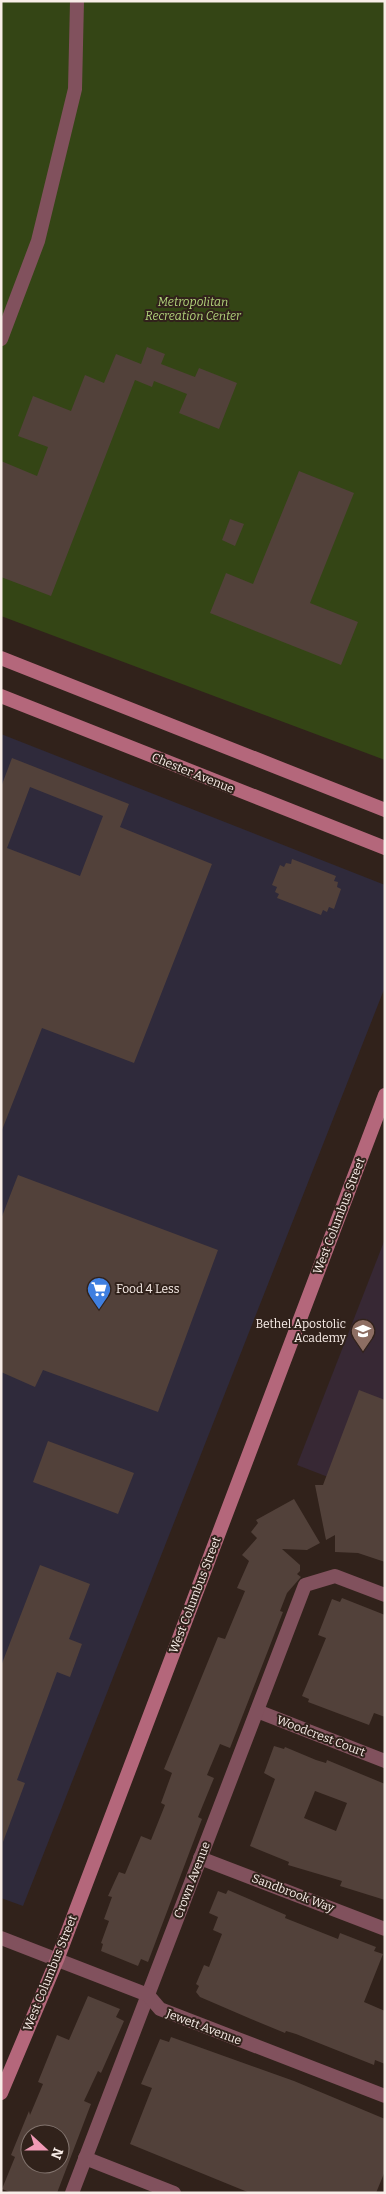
<svg xmlns="http://www.w3.org/2000/svg" width="386" height="2194" font-family="Bitter,serif">
  <style>
    .industrial { fill: #2f2a3b }
    .education { fill: #372834 }
    .green { fill: #344515 }
    .building { fill: #52413a; fill-rule: evenodd }
    .lines { fill: none; stroke-linecap: round; stroke-linejoin: round }
    .minor { stroke: #81515d; stroke-width: 14 }
    .tertiary { stroke: #81515d; stroke-width: 14 }
    .secondary { stroke: #b4677b; stroke-width: 14 }
    .labels { text-anchor: middle; stroke-width: 4; stroke-linejoin: round; paint-order: stroke }
    .park-label { font-size: 12px; font-style: italic; fill: #b1d27b; stroke: #31221b }
    .street-label { font-size: 12px; fill: #f8ede8; stroke: #31221b }
    .poi-label { font-size: 12px; fill: #f8ede8; stroke: #31221b; text-anchor: start }
  </style>
  <rect width="100%" height="100%" fill="#31221b"/>
  <!-- industrial -->
  <path class="industrial" d="M1,734L385,885V987L23,1906L1,1898Z"/>
  <!-- education -->
  <path class="education" d="M385,1239V1499L297,1465Z"/>
  <!-- green -->
  <path class="green" d="M1,1H385V760L1,616Z"/>
  <!-- building -->
  <g class="building">
    <path d="M147,347L165,354L161,364L195,377L199,368L237,383L219,429L179,413L187,394L154,381L152,387L135,380L51,596L1,577V461L37,476L48,447L18,436L33,396L71,411L85,375L104,383L116,354L141,364Z"/>
    <path d="M299,471L354,493L310,603L358,622L341,665L210,613L226,573L253,584Z"/>
    <path d="M230,519L244,524L235,546L222,540Z"/>
    <path d="M12,758L129,804L120,827L212,864L134,1063L42,1028L2,1130L1,787ZM30,787L103,816L80,876L7,848Z"/>
    <path d="M292,859L336,876L334,881L338,882L337,887L341,889L334,909L329,907L327,912L323,910L321,915L277,898L279,894L275,892L277,887L272,885L280,865L284,867L286,863L291,864Z"/>
    <path d="M18,1175L218,1250L158,1412L43,1370L35,1387L1,1372V1219Z"/>
    <path d="M359,1390L385,1400V1562L358,1553L335,1552V1535L326,1540L315,1485H323Z"/>
    <path d="M48,1441L134,1473L118,1514L33,1482Z"/>
    <path d="M294,1499L320,1543L307,1550L282,1549L300,1565V1571L297,1574L301,1577L287,1593L280,1611L283,1612L230,1748L220,1744L207,1775L214,1778L198,1817L202,1819L148,1962L141,1959L138,1966L101,1951L103,1944L101,1943L109,1921L104,1919L112,1897L108,1896L119,1872L125,1874L141,1836L151,1840L165,1805L161,1803L172,1773L164,1769L218,1637L225,1639L245,1591L237,1588L249,1561L242,1555L257,1538L251,1532L258,1523L256,1520Z"/>
    <path d="M40,1565L90,1584L69,1639L82,1644L70,1677L57,1672L17,1780L25,1783L3,1842L1,1666Z"/>
    <path d="M342,1598L385,1615V1717L374,1713L369,1725L308,1702L309,1699L302,1696L326,1638L318,1635L332,1599L340,1602Z"/>
    <path d="M274,1746L284,1749L285,1747L316,1760L326,1763L327,1760L385,1784V1900L340,1886L342,1881L288,1865L289,1862L250,1846L275,1779L264,1773ZM315,1791L347,1803L336,1831L304,1818Z"/>
    <path d="M228,1890L286,1915L285,1918L338,1939L340,1933L376,1947L374,1951L383,1954L364,2002L385,2011V2064L375,2060L374,2065L296,2034L286,2031L285,2033L251,2019L200,1997L196,1992L199,1986L196,1984L204,1965L209,1967L222,1934L213,1930L218,1917L209,1913L218,1891L226,1894Z"/>
    <path d="M88,1996L120,2009L116,2017L124,2021L101,2073L98,2071L84,2101L91,2104L57,2193H12L2,2189L15,2157L11,2155L29,2111L30,2115L43,2084L38,2082L57,2035L69,2040ZM30,2134H60V2164H30Z"/>
    <path d="M171,2037L294,2081L385,2119V2171L376,2193H250L130,2144L152,2088L141,2084L160,2039L169,2042Z"/>
  </g>
  <g class="lines">
    <!-- minor -->
    <g class="minor">
      <path d="M1,339L38,241L75,89L77,1"/>
      <path d="M257,1711L385,1761"/>
      <path d="M200,1858L385,1929"/>
      <path d="M85,2158L174,2193"/>
      <path d="M72,2193L305,1585L335,1576L385,1595"/>
    </g>
    <!-- tertiary -->
    <path class="tertiary" d="M1,1938L148,1995L160,2009L385,2096"/>
    <!-- secondary -->
    <g class="secondary">
      <path d="M1,658L385,810"/>
      <path d="M1,696L385,848"/>
      <path d="M1,2093L57,1960L385,1095"/>
    </g>
  </g>
  <!-- icons -->
  <defs>
    <g id="supermarket-pin" transform="scale(1.25)"><path d="M0 17L-7.5 6A9.5 9.5 0 1 1 7.5 6Z" fill="#3f7fe0" stroke="#31221b"/><path d="M-6-5.5h2.5l.6 2H6L4.5 2H-2.5L-4.4-4H-6ZM-1.5 3.2a1.3 1.3 0 1 0 .1 0ZM3 3.2a1.3 1.3 0 1 0 .1 0Z" fill="#fff"/></g>
    <g id="school-pin" transform="scale(1.25)"><path d="M0 17L-7.5 6A9.5 9.5 0 1 1 7.5 6Z" fill="#8d6e63" stroke="#31221b"/><path d="M0-5L7-2L0 1L-7-2ZM-4 1L0 2.5L4 1V4Q0 6-4 4Z" fill="#fff"/></g>
  </defs>
  <g fill-rule="evenodd">
    <use href="#supermarket-pin" x="99" y="1289"/>
    <use href="#school-pin" x="363" y="1331"/>
  </g>
  <g class="labels">
    <!-- park labels -->
    <g class="park-label">
      <text x="193" y="306">Metropolitan<tspan x="193" dy="14">Recreation Center</tspan></text>
    </g>
    <!-- street labels -->
    <g class="street-label">
      <text transform="translate(193 773) rotate(22)" y="4">Chester Avenue</text>
      <text transform="translate(339 1216) rotate(-69)" y="4">West Columbus Street</text>
      <text transform="translate(195 1595) rotate(-69)" y="4">West Columbus Street</text>
      <text transform="translate(321 1736) rotate(21)" y="4">Woodcrest Court</text>
      <text transform="translate(192 1880) rotate(-69)" y="4">Crown Avenue</text>
      <text transform="translate(293 1893) rotate(21)" y="4">Sandbrook Way</text>
      <text transform="translate(50 1973) rotate(-68)" y="4">West Columbus Street</text>
      <text transform="translate(204 2027) rotate(21)" y="4">Jewett Avenue</text>
    </g>
    <!-- poi labels -->
    <g class="poi-label">
      <text x="116" y="1293">Food 4 Less</text>
      <text x="346" y="1328" text-anchor="end">Bethel Apostolic<tspan x="346" dy="14">Academy</tspan></text>
    </g>
  </g>
  <!-- border -->
  <rect width="386" height="2194" fill="none" stroke="#f8ede8" stroke-width="5"/>
  <!-- north arrow -->
  <g transform="translate(45 2149) rotate(111)"><circle r="24" fill="#31221b" stroke="#81736d"/>
  <path d="M0-4L9 19L0 12L-9 19Z" fill="#f09ab6"/>
  <text y="-8" font-size="14" font-weight="bold" text-anchor="middle" fill="#f8ede8">N</text>
  </g>
</svg>
